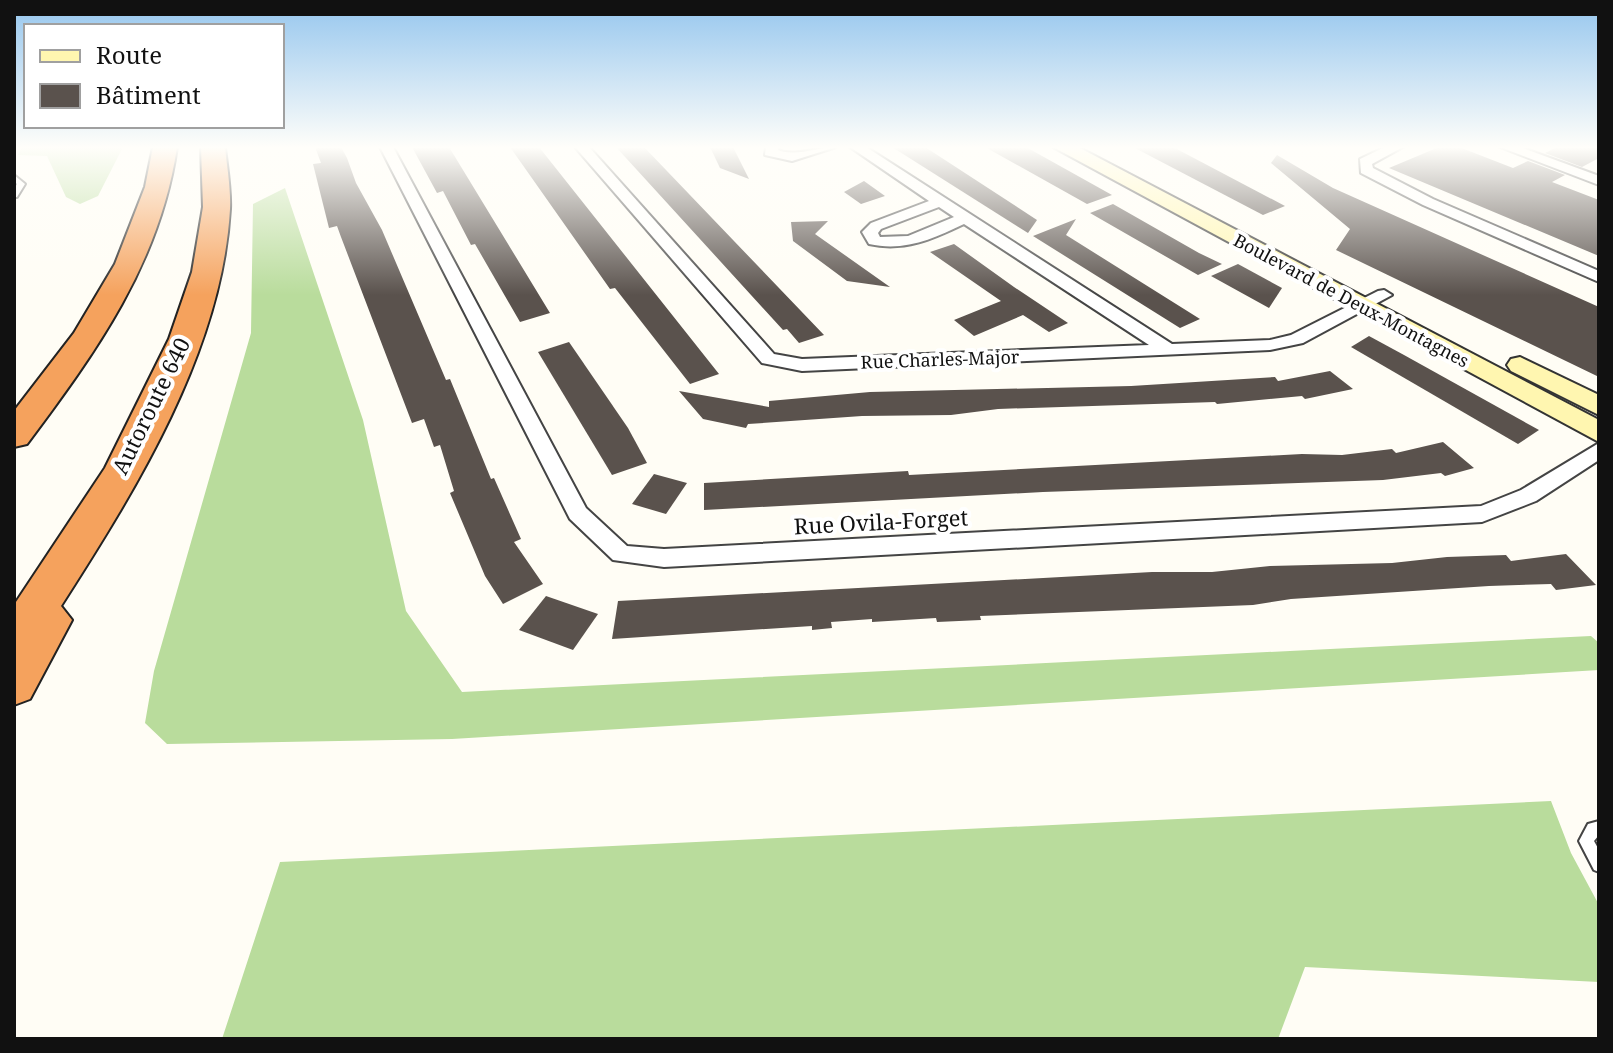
<svg xmlns="http://www.w3.org/2000/svg" width="1613" height="1053" font-family="'Noto Serif',serif">
  <style>
    .forest { fill: #b9dc9c }
    .building { fill: #5a524d }
    .lines { fill: none; stroke-linecap: round; stroke-linejoin: round }
    .lane-casing { stroke: #444; stroke-width: 4 }
    .street-casing { stroke: #444; stroke-width: 4 }
    .secondary-casing { stroke: #333; stroke-width: 4 }
    .highway-casing { stroke: #222; stroke-width: 4 }
    .lane { fill: #fff; fill-rule: evenodd }
    .street { fill: #fff; fill-rule: evenodd }
    .secondary { fill: #fff6b0; fill-rule: evenodd }
    .highway { fill: #f5a25d; fill-rule: evenodd }
    .labels { text-anchor: middle; stroke-width: 8; stroke-linejoin: round; paint-order: stroke }
    .far-street-label { font-size: 18px; fill: #111; stroke: #fff }
    .street-label { font-size: 22px; fill: #111; stroke: #fff }
  </style>
  <rect width="100%" height="100%" fill="#fffdf5"/>
  <!-- forest -->
  <g class="forest">
    <path d="M22,147H123L98,196L80,204L66,197L47,156L18,155Z"/>
    <path d="M285,188L363,420L406,611L462,692L1591,636L1599,643V670L452,739L167,744L145,723L154,671L251,333L253,204Z"/>
    <path d="M1551,801L1571,853L1599,905V982L1305,967L1278,1039H222L280,862Z"/>
  </g>
  <!-- building -->
  <g class="building">
    <path d="M315,147H341L347,158L356,183L382,230L446,380L450,379L491,479L494,478L521,539L514,542L543,584L503,604L485,576L450,493L454,491L440,445L434,447L424,419L412,423L341,237L337,226L329,228L313,164L321,163Z"/>
    <path d="M412,147H449L550,313L520,322L475,244L471,245L443,191L437,193Z"/>
    <path d="M510,147H539L719,374L690,384L615,288L610,289Z"/>
    <path d="M616,147H644L824,335L799,343L787,329L783,330Z"/>
    <path d="M710,147H733L749,179L720,168Z"/>
    <path d="M892,147H925L1037,220L1028,233Z"/>
    <path d="M985,147H1026L1112,195L1087,204Z"/>
    <path d="M1133,147H1173L1285,206L1263,215Z"/>
    <path d="M1439,147H1459L1513,168L1528,161L1565,175L1552,182L1599,200V256L1389,168Z"/>
    <path d="M1557,147H1599V158L1582,167L1545,153Z"/>
    <path d="M1277,155L1333,188L1599,307V377L1336,250L1350,229L1271,163Z"/>
    <path d="M864,181L885,196L861,204L844,192Z"/>
    <path d="M1113,204L1199,253L1222,264L1198,275L1090,213Z"/>
    <path d="M1076,219L1066,235L1200,319L1180,328L1033,236Z"/>
    <path d="M828,221L815,234L890,287L847,281L793,241L791,222Z"/>
    <path d="M954,244L1014,287L1068,323L1049,332L1023,315L974,336L954,320L1001,301L930,252Z"/>
    <path d="M1238,264L1282,288L1269,308L1211,276Z"/>
    <path d="M1369,336L1404,355L1539,430L1518,444L1351,347Z"/>
    <path d="M569,342L628,428L647,463L612,475L538,352Z"/>
    <path d="M1330,371L1353,389L1305,399L1302,396L1217,404L1215,402L998,409L951,415L862,416L748,424L746,428L703,419L679,391L769,407V401L870,392L1131,386L1275,377L1278,381Z"/>
    <path d="M1443,442L1474,468L1445,476L1441,473L1383,480L1043,492L704,510V483L908,471L909,475L1302,454L1342,455L1392,449L1396,453Z"/>
    <path d="M654,474L687,483L666,514L632,504Z"/>
    <path d="M1566,554L1596,585L1556,590L1551,584L1489,586L1291,599L1253,605L980,616L981,620L937,622L936,618L872,622V619L831,622L832,628L812,630V626L612,639L618,601L1152,572H1212L1270,566L1392,563L1447,557L1506,555L1511,561Z"/>
    <path d="M546,596L598,614L573,650L519,630Z"/>
  </g>
  <g class="lines">
    <!-- lane casing -->
    <g class="lane-casing">
      <g id="lane">
        <path d="M14,175L25,184L17,197H14V189L17,184L14,181Z"/>
        <path d="M1599,821V835L1594,841L1599,850V872L1594,870L1579,841L1588,824Z"/>
      </g>
    </g>
    <!-- street casing -->
    <g class="street-casing">
      <g id="street">
        <path d="M380,147H393L586,508L627,546L664,549L1481,506L1521,490L1599,443V460L1536,501L1482,522L664,567L613,560L570,519Z"/>
        <path d="M575,147H589L774,354L802,359L1149,345L964,224C933,239 904,252 869,244L862,232L871,223L929,201L850,147H866L1172,344L1270,340L1291,335L1378,291L1384,290L1392,295L1303,343L1270,350L802,371L762,363ZM939,207L954,217L908,236L880,237L878,233L881,229Z"/>
        <path d="M766,147H779L778,150C796,157 817,147 836,147L792,161L765,155Z"/>
        <path d="M1385,147H1403L1372,164L1373,168L1433,199L1599,271V282L1423,205L1361,173L1360,159Z"/>
        <path d="M1500,147H1520L1599,176V185Z"/>
      </g>
    </g>
    <!-- secondary casing -->
    <g class="secondary-casing">
      <g id="secondary">
        <path d="M1053,147H1078L1599,420V442Z"/>
        <path d="M1520,357L1599,395V415L1511,371L1507,365L1511,359Z"/>
      </g>
    </g>
    <!-- highway casing -->
    <g class="highway-casing">
      <g id="highway">
        <path d="M153,147H177C160,263 96,352 27,444L14,447V411L74,333L115,264L145,187Z"/>
        <path d="M201,147H225C227,167 231,189 230,209C222,351 136,489 61,606L72,620L30,699L14,705V605L105,468L169,339L192,272L203,207Z"/>
      </g>
    </g>
    <!-- lane -->
    <use href="#lane" class="lane"/>
    <!-- street -->
    <use href="#street" class="street"/>
    <!-- secondary -->
    <use href="#secondary" class="secondary"/>
    <!-- highway -->
    <use href="#highway" class="highway"/>
  </g>
  <!-- sky -->
  <linearGradient id="sky" x2="0" y2="1"><stop stop-color="#95c6ee"/><stop offset="0.5" stop-color="#fffefa"/><stop offset="1" stop-color="#fffefa" stop-opacity="0"/></linearGradient>
  <rect width="1613" height="295" fill="url(#sky)"/>
  <g class="labels">
    <!-- far-street labels -->
    <g class="far-street-label">
      <text transform="translate(1351 301) rotate(28)" y="6">Boulevard de Deux-Montagnes</text>
      <text transform="translate(940 360) rotate(-2)" y="6">Rue Charles-Major</text>
    </g>
    <!-- street labels -->
    <g class="street-label">
      <text transform="translate(151 406) rotate(-64)" y="8">Autoroute 640</text>
      <text transform="translate(881 522) rotate(-3)" y="8">Rue Ovila-Forget</text>
    </g>
  </g>
  <!-- border -->
  <rect width="1613" height="1053" fill="none" stroke="#111111" stroke-width="32"/>
  <!-- legend -->
  <rect x="24" y="24" width="260" height="104" fill="#ffffff" stroke="#a0a0a0" stroke-width="2"/>
  <rect x="40" y="50" width="40" height="12" fill="#fff6b0" stroke="#a0a0a0" stroke-width="2"/>
  <text x="96" y="64" font-size="24" fill="#111111">Route</text>
  <rect x="40" y="84" width="40" height="24" fill="#5a524d" stroke="#a0a0a0" stroke-width="2"/>
  <text x="96" y="104" font-size="24" fill="#111111">Bâtiment</text>
</svg>
